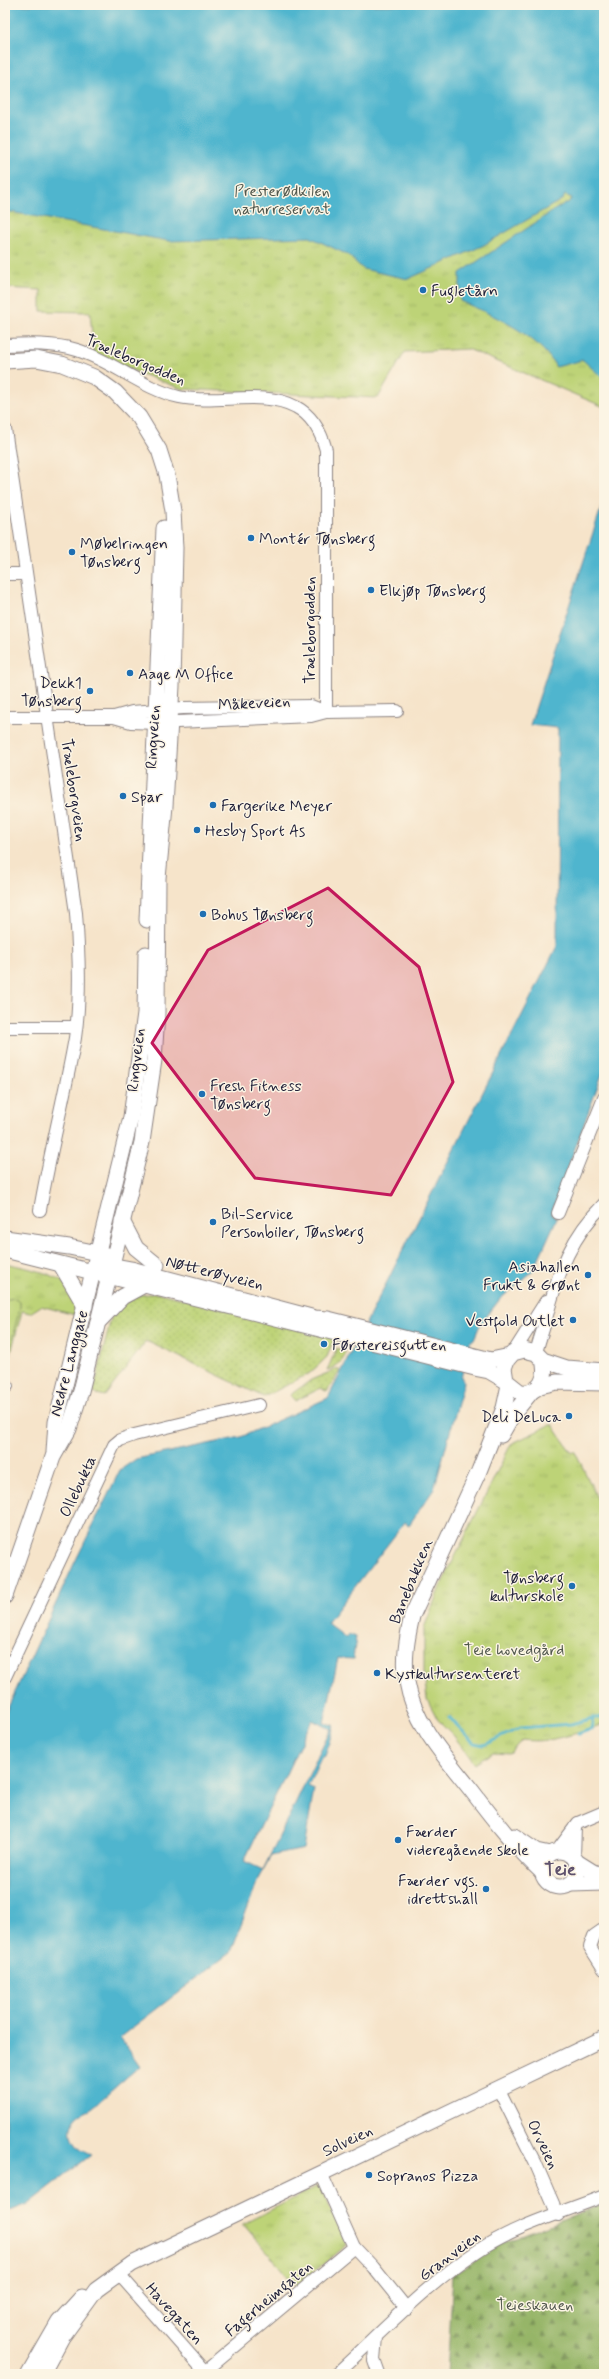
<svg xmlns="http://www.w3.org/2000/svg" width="609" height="2379" font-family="Mynerve,sans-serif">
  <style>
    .grass { fill: url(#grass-dots); stroke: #707a59 }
    .forest { fill: url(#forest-firs); stroke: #5c6c52 }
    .park { fill: url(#park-tufts); stroke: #707a59 }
    .pitch { fill: #bdd377; stroke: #707a59 }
    .water { fill: #4fb5ce; stroke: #386c84; fill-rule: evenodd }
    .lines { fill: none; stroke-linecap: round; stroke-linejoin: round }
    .stream { stroke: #4fb5ce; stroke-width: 3 }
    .minor-casing { stroke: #8c8382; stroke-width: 14 }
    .major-casing { stroke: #8c8382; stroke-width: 17 }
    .minor { stroke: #fff; stroke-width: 12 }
    .major { stroke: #fff; stroke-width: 15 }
    .marked { fill: #c2185b; fill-opacity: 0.2; stroke: #c2185b; stroke-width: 3; stroke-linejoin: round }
    .poi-dot { fill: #1f6fb2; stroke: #fcf5e5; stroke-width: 1.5 }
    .labels { text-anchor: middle; stroke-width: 3; stroke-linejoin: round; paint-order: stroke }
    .park-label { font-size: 16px; fill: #50574d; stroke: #fcf5e5 }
    .poi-label { font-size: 16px; fill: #22223b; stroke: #fcf5e5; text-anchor: start }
    .street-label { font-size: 16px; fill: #22223b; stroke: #fcf5e5 }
    .quarter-label { font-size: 18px; font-weight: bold; fill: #5f526d; stroke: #fcf5e5 }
  </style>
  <defs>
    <pattern id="grass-dots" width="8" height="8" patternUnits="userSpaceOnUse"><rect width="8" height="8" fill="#bdd377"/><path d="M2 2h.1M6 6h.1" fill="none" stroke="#a2b568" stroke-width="1.8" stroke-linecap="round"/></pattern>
    <pattern id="forest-firs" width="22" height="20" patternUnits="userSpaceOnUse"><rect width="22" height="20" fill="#96b568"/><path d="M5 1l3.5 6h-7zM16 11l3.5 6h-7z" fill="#7a9357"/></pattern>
    <pattern id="park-tufts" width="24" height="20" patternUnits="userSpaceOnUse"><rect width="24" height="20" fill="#bdd377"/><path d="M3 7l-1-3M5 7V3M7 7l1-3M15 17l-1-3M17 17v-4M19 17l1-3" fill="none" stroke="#a2b568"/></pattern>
  </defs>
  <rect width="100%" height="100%" fill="#fcf5e5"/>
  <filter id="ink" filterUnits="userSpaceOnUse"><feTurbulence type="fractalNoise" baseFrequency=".025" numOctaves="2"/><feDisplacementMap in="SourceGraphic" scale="8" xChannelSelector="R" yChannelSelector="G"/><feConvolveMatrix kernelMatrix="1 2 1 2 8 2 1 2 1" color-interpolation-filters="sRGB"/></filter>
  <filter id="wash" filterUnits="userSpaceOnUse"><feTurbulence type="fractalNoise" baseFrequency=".012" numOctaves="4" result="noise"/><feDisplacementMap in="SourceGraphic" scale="16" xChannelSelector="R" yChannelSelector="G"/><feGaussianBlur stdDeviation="0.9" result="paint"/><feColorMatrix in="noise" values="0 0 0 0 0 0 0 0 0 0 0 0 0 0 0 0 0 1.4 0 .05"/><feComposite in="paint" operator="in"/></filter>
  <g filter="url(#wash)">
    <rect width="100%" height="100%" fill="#f6e4ca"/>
    <!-- grass -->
    <g class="grass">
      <path d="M159,1293L335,1336L327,1357L310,1373L264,1397L146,1341L105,1396L93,1393L111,1318L123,1305L139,1295Z"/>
      <path d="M337,1348L346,1353C343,1362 336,1367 327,1370Z"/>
      <path d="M337,1369L340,1371L327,1392L321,1388L295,1401L290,1395L311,1380Z"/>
    </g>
    <!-- forest -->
    <path class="forest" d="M604,2204V2374H447L453,2275L498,2245Z"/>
    <!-- park -->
    <g class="park">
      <path d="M5,5H604V407L468,349L405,352L378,398L182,389L94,356L90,312L41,311V290L5,288Z"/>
      <path d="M5,1263C21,1267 41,1270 57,1278C69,1284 78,1303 75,1315L41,1306L30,1313L22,1311L5,1375Z"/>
      <path d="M550,1425H553L571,1452L576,1453L604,1513V1724C577,1733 551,1744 522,1740L510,1753L493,1752L475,1764L454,1736L438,1720L427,1699L424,1673V1628L440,1587L511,1444Z"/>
      <path d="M320,2185L347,2245L296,2286L243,2224Z"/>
    </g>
    <!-- pitch -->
    <path class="pitch" d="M13,1298L20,1302V1307L5,1366V1300Z"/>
    <!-- water -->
    <g class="water">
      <path d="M5,5H604V379L583,360L556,367C538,334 493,315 460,301V273L565,203H568L572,198L565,195L563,199L482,246L408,279L363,269L348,255L310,237L169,241L5,211Z"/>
      <path d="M604,499V1069L551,1214L557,1218L533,1271L500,1299L480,1325L474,1339L470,1342L461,1377L464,1382L434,1489L409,1525L405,1522L327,1623L346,1638L348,1634L356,1637L353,1659L338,1658L324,1723L334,1725L325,1756L321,1758L308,1786L314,1789L304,1849L271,1856L259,1877L231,1952L120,2037L140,2066C124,2079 109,2093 93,2107C86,2112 78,2112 74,2121C67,2136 76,2150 91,2155L28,2204L5,2213V1714L74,1564L120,1470L136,1459L241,1437L328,1398L557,946L558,728L530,725ZM312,1720L331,1729L263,1870L244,1861Z"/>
    </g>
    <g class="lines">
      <!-- stream -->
      <g class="stream">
        <path d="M449,1717L474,1743L484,1745L520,1728L571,1724L593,1718H604"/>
        <path d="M578,1734L591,1729L593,1718"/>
      </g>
    </g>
  </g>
  <g filter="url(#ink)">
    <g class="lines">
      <!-- minor casing -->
      <g class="minor-casing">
        <g id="minor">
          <path d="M5,345C29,344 54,343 77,350C113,361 143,389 179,397C216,405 264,389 296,407C313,416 321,432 326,450V712"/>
          <path d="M5,429L76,913C79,955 81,997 75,1038C65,1095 50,1152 40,1210"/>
          <path d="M5,574H26"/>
          <path d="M5,717H114L132,712L183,708L311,706L326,712"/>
          <path d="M114,717L131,722L155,723L311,716L326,712L397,711"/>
          <path d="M5,1027H76"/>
          <path d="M558,1213L604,1098"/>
          <path d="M513,1353L546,1301"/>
          <path d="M536,1353C539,1340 544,1328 547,1315C559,1270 571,1237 604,1204"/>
          <path d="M5,1386H7"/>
          <path d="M5,1677L114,1445L120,1440L134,1435L259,1405"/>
          <path d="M557,1851L578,1823L604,1812"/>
          <path d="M574,1857L575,1827"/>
          <path d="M604,1929L594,1936L590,1947L604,1969"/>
          <path d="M498,2088L535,2162L558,2215"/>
          <path d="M321,2173L354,2247L373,2267L407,2309"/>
          <path d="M118,2273L207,2374"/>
          <path d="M376,2337L374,2360L379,2374"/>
          <path d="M202,2374L354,2247"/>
          <path d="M336,2374C381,2333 425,2286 476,2252C514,2226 561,2213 604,2196"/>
        </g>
      </g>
      <!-- major casing -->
      <g class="major-casing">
        <g id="major">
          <path d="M5,361L36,359L62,364L94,377L115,392L139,417L159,450L167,475L173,511L175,548L172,686L165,806L158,878L157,1013L154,1060L142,1142L81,1391L69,1429L53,1457L5,1596"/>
          <path d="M147,920L164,528"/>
          <path d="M122,1221L136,1248L157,1265"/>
          <path d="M5,1238L69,1247L107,1255"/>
          <path d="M5,1250L479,1369L489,1371L506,1381"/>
          <path d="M61,1265L85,1306"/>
          <path d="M101,1268L115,1266L131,1269L315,1318L328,1319L491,1360L510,1356"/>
          <path d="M100,1320L122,1297L146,1284"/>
          <path d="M543,1360C548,1378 540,1394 520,1392L506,1381L504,1368L507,1360L513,1353L524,1350L536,1353L543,1360L567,1368L604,1371"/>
          <path d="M509,1385L504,1408L479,1471L412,1616C407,1638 403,1660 407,1682C414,1724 446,1758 472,1791C494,1820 516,1848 543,1873"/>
          <path d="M540,1386L557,1382L604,1383"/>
          <path d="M501,1435L513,1414L532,1391"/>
          <path d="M54,1452L56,1422L131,1117L145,1013L146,954"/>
          <path d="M514,1836L536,1851L550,1854"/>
          <circle cx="560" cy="1869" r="18"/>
          <path d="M577,1862L593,1872L604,1876"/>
          <path d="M571,1884L604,1883"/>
          <path d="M29,2374L59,2322L82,2297"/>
          <path d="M42,2374L62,2337L96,2290L132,2264L604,2038"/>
        </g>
      </g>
      <!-- minor -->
      <use href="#minor" class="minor"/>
      <!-- major -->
      <use href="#major" class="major"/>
    </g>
  </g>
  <!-- marked area -->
  <path class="marked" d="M328,888L419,967L453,1082L391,1195L255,1178L152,1043L208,950Z"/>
  <!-- markers -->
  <g class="poi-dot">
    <circle cx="423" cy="290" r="4"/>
    <circle cx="251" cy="538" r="4"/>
    <circle cx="72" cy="552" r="4"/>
    <circle cx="371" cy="590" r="4"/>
    <circle cx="130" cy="673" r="4"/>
    <circle cx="90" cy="691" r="4"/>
    <circle cx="123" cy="796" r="4"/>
    <circle cx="213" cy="805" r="4"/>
    <circle cx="197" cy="830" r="4"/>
    <circle cx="203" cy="914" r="4"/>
    <circle cx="202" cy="1094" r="4"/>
    <circle cx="213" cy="1222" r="4"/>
    <circle cx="588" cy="1275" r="4"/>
    <circle cx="573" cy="1320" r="4"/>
    <circle cx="324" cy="1344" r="4"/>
    <circle cx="569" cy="1416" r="4"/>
    <circle cx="572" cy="1586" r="4"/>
    <circle cx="377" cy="1673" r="4"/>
    <circle cx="398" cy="1840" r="4"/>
    <circle cx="486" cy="1889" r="4"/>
    <circle cx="369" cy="2175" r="4"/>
  </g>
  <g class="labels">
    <!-- park labels -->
    <g class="park-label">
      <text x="282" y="196">Presterødkilen<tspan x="282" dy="18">naturreservat</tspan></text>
      <text x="514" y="1655">Teie hovedgård</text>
      <text x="535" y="2310">Teieskauen</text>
    </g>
    <!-- poi labels -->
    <g class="poi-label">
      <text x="431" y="296">Fugletårn</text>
      <text x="259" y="544">Montér Tønsberg</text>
      <text x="80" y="549">Møbelringen<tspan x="80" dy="18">Tønsberg</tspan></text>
      <text x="379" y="596">Elkjøp Tønsberg</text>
      <text x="138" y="679">Aage M Office</text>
      <text x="82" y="688" text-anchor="end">Dekk1<tspan x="82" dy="18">Tønsberg</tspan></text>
      <text x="131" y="802">Spar</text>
      <text x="221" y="811">Fargerike Meyer</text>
      <text x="205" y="836">Hesby Sport As</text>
      <text x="211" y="920">Bohus Tønsberg</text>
      <text x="210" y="1091">Fresh Fitness<tspan x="210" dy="18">Tønsberg</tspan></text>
      <text x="221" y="1219">Bil-Service<tspan x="221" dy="18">Personbiler, Tønsberg</tspan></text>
      <text x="580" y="1272" text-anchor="end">Asiahallen<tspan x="580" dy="18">Frukt &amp; Grønt</tspan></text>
      <text x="565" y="1326" text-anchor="end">Vestfold Outlet</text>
      <text x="332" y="1350">Førstereisgutten</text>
      <text x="561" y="1422" text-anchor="end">Deli DeLuca</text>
      <text x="564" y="1583" text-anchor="end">Tønsberg<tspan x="564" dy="18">kulturskole</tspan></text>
      <text x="385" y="1679">Kystkultursenteret</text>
      <text x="406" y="1837">Færder<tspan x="406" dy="18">videregående skole</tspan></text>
      <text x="478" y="1886" text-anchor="end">Færder vgs.<tspan x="478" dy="18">idrettshall</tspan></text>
      <text x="377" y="2181">Sopranos Pizza</text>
    </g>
    <!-- street labels -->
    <g class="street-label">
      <text transform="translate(136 359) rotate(23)" y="6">Træleborgodden</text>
      <text transform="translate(309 630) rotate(-90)" y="6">Træleborgodden</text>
      <text transform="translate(254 702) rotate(-3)" y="6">Måkeveien</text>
      <text transform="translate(152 737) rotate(-87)" y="6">Ringveien</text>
      <text transform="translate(75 790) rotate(82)" y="6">Træleborgveien</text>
      <text transform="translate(135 1060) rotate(-84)" y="6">Ringveien</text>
      <text transform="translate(215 1272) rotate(14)" y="6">Nøtterøyveien</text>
      <text transform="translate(68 1363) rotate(-75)" y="6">Nedre Langgate</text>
      <text transform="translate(77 1486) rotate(-65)" y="6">Ollebukta</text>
      <text transform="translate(410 1581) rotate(-68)" y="6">Banebakken</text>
      <text transform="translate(347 2140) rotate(-25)" y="6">Solveien</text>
      <text transform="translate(544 2144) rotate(64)" y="6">Orveien</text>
      <text transform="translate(449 2255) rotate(-37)" y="6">Granveien</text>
      <text transform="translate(268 2298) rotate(-40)" y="6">Fagerheimgaten</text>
      <text transform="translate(175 2313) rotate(48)" y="6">Havegaten</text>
    </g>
    <!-- quarter labels -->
    <g class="quarter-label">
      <text x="560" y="1875">Teie</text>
    </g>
  </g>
  <!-- margin -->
  <rect width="609" height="2379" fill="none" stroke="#fcf5e5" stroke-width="20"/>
</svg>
